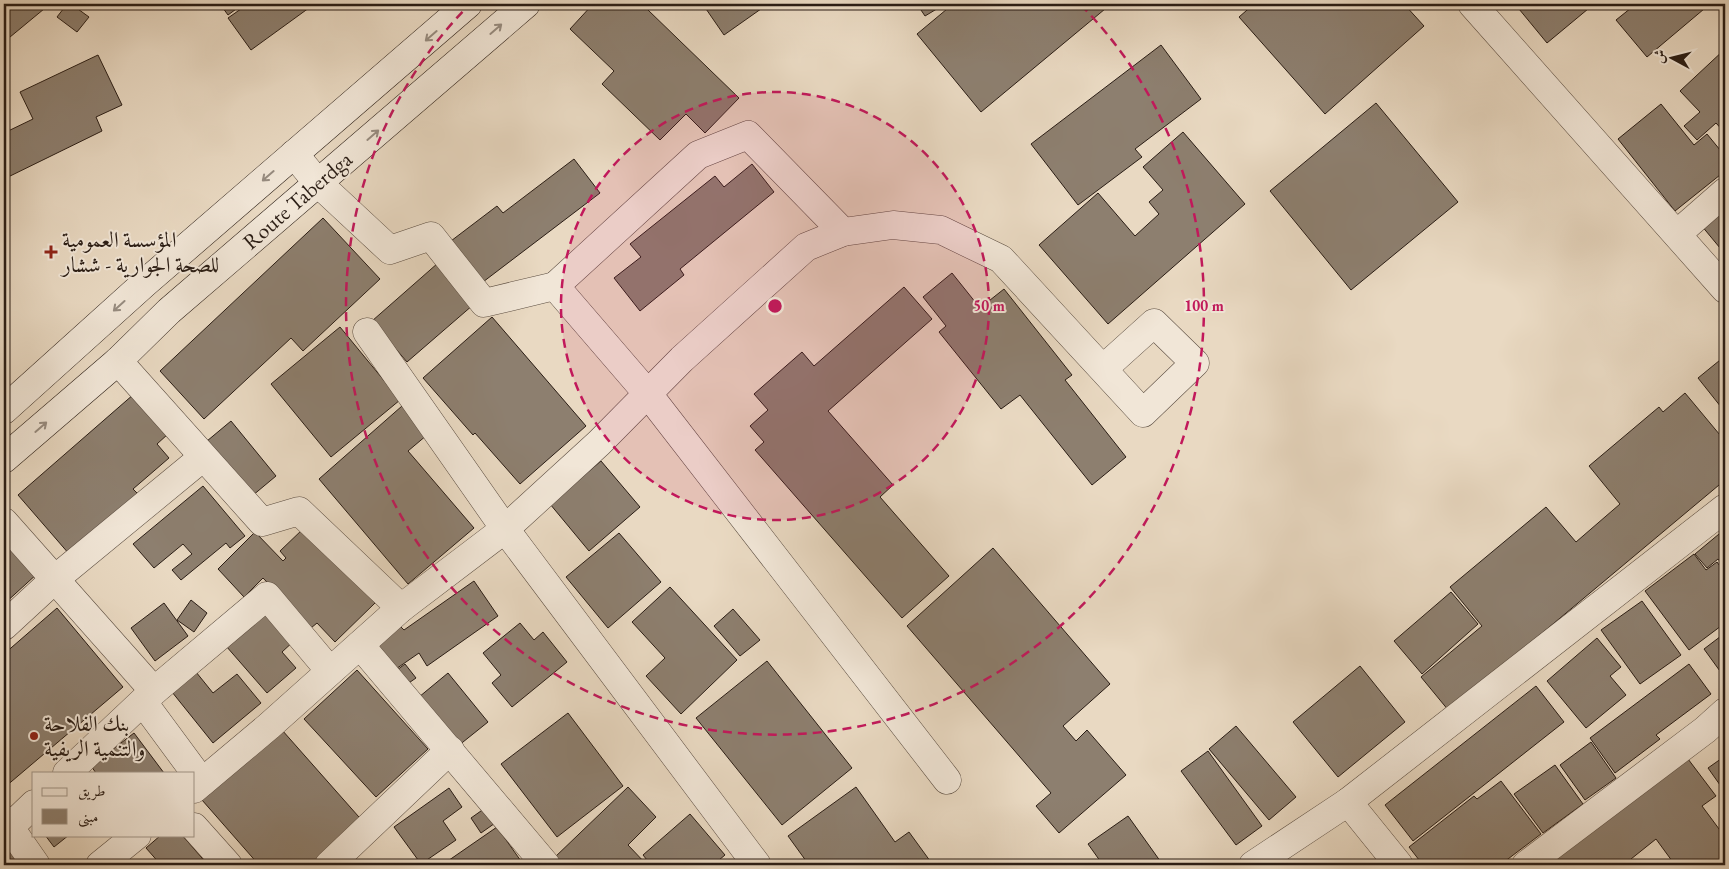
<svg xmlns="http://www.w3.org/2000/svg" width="1729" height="869" font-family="'EB Garamond',Amiri,serif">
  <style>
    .building { fill: #8d7f6f; stroke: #2a1d15 }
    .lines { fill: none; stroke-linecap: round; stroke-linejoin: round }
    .minor-casing { stroke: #5a4c40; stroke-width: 29 }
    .secondary-casing { stroke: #2a1d15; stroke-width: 29 }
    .minor { stroke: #f1e6d7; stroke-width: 28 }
    .secondary { stroke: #f1e6d7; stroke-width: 28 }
    .oneway { stroke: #978c80 }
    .ring { fill: none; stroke: #c2185b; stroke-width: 2.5; stroke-dasharray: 9 6 }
    .poi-dot { fill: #8f2418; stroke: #f1e6d7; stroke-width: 2 }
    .labels { text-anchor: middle; stroke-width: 4; stroke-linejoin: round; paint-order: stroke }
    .street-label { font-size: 22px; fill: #2a1d15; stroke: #f1e6d7 }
    .poi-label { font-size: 22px; fill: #2a1d15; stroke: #f1e6d7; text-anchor: start }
    .centre { fill: #c2185b; stroke: #f1e6d7; stroke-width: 2.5 }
    .ring-label { font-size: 15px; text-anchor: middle; font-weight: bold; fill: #c2185b; stroke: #f1e6d7; stroke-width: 4; stroke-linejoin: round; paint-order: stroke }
  </style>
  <rect width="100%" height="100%" fill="#e9d9c2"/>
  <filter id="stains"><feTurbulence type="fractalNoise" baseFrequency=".004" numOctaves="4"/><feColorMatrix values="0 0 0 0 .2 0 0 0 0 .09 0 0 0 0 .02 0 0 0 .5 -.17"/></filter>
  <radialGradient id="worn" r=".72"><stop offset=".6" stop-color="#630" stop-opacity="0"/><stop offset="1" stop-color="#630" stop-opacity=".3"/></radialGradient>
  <!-- building -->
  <g class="building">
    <path d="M4,4H50L4,42Z"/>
    <path d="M67,4H71L89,17L77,32L57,17Z"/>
    <path d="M220,4H243L228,15Z"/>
    <path d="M248,4H312L313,5L251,50L228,18Z"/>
    <path d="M593,4H654L648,10L739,98L705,133L686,114L660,140L602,84L614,71L570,29Z"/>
    <path d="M707,4H768L724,35L704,6Z"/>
    <path d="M917,4H945L925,16Z"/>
    <path d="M953,4H1111L981,112L917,34Z"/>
    <path d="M1254,4H1404L1424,26L1325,114L1239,17Z"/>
    <path d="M1525,4H1594L1547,43L1519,9Z"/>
    <path d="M1636,4H1700L1704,9L1647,57L1616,20Z"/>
    <path d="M1161,45L1201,99L1135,149L1142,157L1078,205L1031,144Z"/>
    <path d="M1725,49V133L1716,123L1697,140L1684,126L1700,112L1680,91Z"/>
    <path d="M98,55L122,105L96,117L102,131L4,179V133L33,119L20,92Z"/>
    <path d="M1376,103L1458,202L1351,290L1270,191Z"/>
    <path d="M1661,104L1694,145L1707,134L1725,156V171L1675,211L1618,139Z"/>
    <path d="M1183,132L1245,204L1108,324L1039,245L1098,193L1135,236L1159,214L1149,202L1163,190L1143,167Z"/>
    <path d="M574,159L600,193L479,285L447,244L497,206L503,213Z"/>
    <path d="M752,164L774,192L680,269L684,275L640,311L614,278L641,257L630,244L715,176L724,187Z"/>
    <path d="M1725,205V254L1701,225Z"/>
    <path d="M323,218L380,279L303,351L291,338L204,419L160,371Z"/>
    <path d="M438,263L473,305L407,362L372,321Z"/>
    <path d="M952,273L980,308L1004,289L1072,375L1065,380L1126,457L1092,485L1020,395L1001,409L939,332L946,326L923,297Z"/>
    <path d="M904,287L932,319L828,411L893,485L880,497L949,576L902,618L755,450L764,442L750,426L768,410L754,394L802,352L814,366Z"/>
    <path d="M492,317L586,426L520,484L475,433L473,435L423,378Z"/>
    <path d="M340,327L400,400L331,457L271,384Z"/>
    <path d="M1725,356V412L1698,378Z"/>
    <path d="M1685,393L1725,441V480L1449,711L1421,677L1482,626L1450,587L1546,507L1576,542L1620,504L1589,466L1659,407L1663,412Z"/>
    <path d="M134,394L168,434L157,444L169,458L133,489L139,495L70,555L18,495Z"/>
    <path d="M402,406L427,435L408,451L474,528L408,584L319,479Z"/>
    <path d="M231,421L276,476L252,496L207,441Z"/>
    <path d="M601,461L640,507L589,551L550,504Z"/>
    <path d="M203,486L245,536L230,548L226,543L181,580L172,570L192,554L183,544L154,568L133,544Z"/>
    <path d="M304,528L375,603L335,642L317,623L311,628L263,578L244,597L218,569L255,532L283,561L286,558L280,551Z"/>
    <path d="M1725,529V568L1718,559L1707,568L1695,554Z"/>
    <path d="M619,533L661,582L608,628L566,577Z"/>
    <path d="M4,535L38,573L4,604Z"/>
    <path d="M993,548L1110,684L1063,726L1076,741L1087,730L1126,775L1059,833L1036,806L1051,793L907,626Z"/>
    <path d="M1694,554L1706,570L1717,562L1725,573V623L1689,650L1645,591Z"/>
    <path d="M474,581L498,616L427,666L419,653L393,671L374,644L400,626L404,630Z"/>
    <path d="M670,587L737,660L681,714L646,676L665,658L632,622Z"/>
    <path d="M1451,592L1478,624L1422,674L1394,641Z"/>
    <path d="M191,600L207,613L194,632L177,620Z"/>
    <path d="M1642,601L1681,655L1640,684L1601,630Z"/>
    <path d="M164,603L188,636L155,661L131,628Z"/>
    <path d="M57,608L123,687L5,787L4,654Z"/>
    <path d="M733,609L760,640L740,656L714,626Z"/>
    <path d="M269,610L295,640L282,652L296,668L267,693L226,646Z"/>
    <path d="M520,623L534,640L543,632L567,662L512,707L492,683L501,675L483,653Z"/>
    <path d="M1725,633V678L1704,649Z"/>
    <path d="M1597,638L1621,667L1610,676L1626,695L1586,728L1547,681Z"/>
    <path d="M767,661L852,768L782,825L696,718Z"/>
    <path d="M405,664L416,678L403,687L393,673Z"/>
    <path d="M1689,664L1711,694L1656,735L1660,739L1615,773L1590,738Z"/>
    <path d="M1360,666L1405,722L1338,777L1293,722Z"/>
    <path d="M357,670L428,749L376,797L304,719Z"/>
    <path d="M196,672L213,693L237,674L261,703L213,743L172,692Z"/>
    <path d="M448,673L488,722L458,746L419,697Z"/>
    <path d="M1536,686L1564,722L1413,841L1385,805Z"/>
    <path d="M568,713L623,786L557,837L501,764Z"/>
    <path d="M1236,726L1296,797L1269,820L1209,749Z"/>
    <path d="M282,730L366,825L320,865H259L202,800Z"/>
    <path d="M134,733L164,773H96L91,766Z"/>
    <path d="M1591,742L1616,778L1585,800L1560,765Z"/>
    <path d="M1208,751L1262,826L1236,845L1181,771Z"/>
    <path d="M1685,755L1716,796L1702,806L1725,837V858L1715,865H1675L1656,839L1631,859L1635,865H1542Z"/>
    <path d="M1725,756V792L1708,768Z"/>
    <path d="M1555,765L1583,804L1543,833L1514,794Z"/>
    <path d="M1501,781L1541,834L1500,865H1423L1409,847L1474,796L1477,799Z"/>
    <path d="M628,787L656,817L628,845L647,865H561L554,858Z"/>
    <path d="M856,787L895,842L909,832L933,865H809L788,836Z"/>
    <path d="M449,788L462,807L443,821L456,840L421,864L394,827Z"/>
    <path d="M488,806L498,821L481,833L471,818Z"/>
    <path d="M690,814L725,855L713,865H651L643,855Z"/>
    <path d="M1128,816L1163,865H1103L1088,844Z"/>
    <path d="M497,827L523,864L520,865H442Z"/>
    <path d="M45,835H69L54,847Z"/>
    <path d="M161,835H182L208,865H161L146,848Z"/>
    <path d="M4,845L6,848L10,845L25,865H4Z"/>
  </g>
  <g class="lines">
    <!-- minor casing -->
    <g class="minor-casing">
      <g id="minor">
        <path d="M1472,4L1725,289"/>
        <path d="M294,154L318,183L390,250L431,236L484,303L555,286"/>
        <path d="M843,232L748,135L698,155L555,286L648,394L947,780"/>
        <path d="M1677,234L1725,192"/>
        <path d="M367,332L505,529L757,865"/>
        <path d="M118,361L262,522L299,511L401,608"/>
        <path d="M4,522L154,691"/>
        <path d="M4,626L55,579L202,458"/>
        <path d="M360,645L546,865"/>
        <path d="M143,702L202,782"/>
        <path d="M67,773L154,691L267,596L330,671"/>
        <path d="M194,789L269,726L401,608L505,529L599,443L682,359L806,247L843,232L893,225L941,230L1001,259L1143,413L1195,363L1154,323L1103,369"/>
        <path d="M1348,802L1399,865"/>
        <path d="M4,819L36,865"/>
        <path d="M10,827L34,804"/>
        <path d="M194,827L228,865"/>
        <path d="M100,865L137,835"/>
        <path d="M329,865L450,750"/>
        <path d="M1253,865L1348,802L1725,508"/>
        <path d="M1526,865L1705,730L1725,712"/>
      </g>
    </g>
    <!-- secondary casing -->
    <g class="secondary-casing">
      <g id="secondary">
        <path d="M4,410L145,283L468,4"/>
        <path d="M4,459L118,361L169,311L526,4"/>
      </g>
    </g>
    <!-- minor -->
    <use href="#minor" class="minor"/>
    <!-- secondary -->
    <use href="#secondary" class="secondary"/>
  </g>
  <!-- one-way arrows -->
  <defs><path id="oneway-shaft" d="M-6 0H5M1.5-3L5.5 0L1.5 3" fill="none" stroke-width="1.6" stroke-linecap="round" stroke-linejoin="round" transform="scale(1.25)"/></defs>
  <g class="oneway">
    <use href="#oneway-shaft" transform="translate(496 29) rotate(-41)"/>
    <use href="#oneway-shaft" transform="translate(431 36) rotate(139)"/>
    <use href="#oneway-shaft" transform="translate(373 135) rotate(-41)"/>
    <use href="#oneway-shaft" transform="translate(268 176) rotate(139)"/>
    <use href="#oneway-shaft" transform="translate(119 306) rotate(138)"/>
    <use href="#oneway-shaft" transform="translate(41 427) rotate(-41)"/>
  </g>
  <!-- distance rings -->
  <circle cx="775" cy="306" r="214" fill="#c2185b" fill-opacity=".12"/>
  <g class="ring">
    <circle cx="775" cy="306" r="214"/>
    <path d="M1081 5A429 429 0 1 1 469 5"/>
  </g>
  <!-- markers -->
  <g class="poi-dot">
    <path d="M48.5 244.5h5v5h5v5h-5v5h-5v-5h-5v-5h5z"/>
    <circle cx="34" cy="736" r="5"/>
  </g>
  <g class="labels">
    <!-- street labels -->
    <g class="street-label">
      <text transform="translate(297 200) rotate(-41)" y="8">Route Taberdga</text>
    </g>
    <!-- poi labels -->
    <g class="poi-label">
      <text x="62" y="247">المؤسسة العمومية<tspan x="62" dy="25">للصحة الجوارية - ششار</tspan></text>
      <text x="44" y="731">بنك الفلاحة<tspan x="44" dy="25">والتنمية الريفية</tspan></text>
    </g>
  </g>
  <circle cx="775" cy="306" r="8" class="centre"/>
  <g class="ring-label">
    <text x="989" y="311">50 m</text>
    <text x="1204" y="311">100 m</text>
  </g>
  <!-- margin -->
  <rect width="1729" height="869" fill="none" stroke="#e9d9c2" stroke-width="20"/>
  <rect x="5" y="5" width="1719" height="859" fill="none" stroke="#2a1d15" stroke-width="2.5"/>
  <rect x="10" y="10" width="1709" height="849" fill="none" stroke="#2a1d15"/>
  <!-- legend -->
  <rect x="32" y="772" width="162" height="65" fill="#f1e6d7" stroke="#a19689"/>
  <rect x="42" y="788" width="25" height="8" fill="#f1e6d7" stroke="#a19689"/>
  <text x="78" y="796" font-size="15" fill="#2a1d15">طريق</text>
  <rect x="42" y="809" width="25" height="15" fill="#8d7f6f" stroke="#a19689"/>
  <text x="78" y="822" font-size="15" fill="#2a1d15">مبنى</text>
  <!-- north arrow -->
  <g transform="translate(1672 58) rotate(277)" stroke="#f1e6d7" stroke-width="4" paint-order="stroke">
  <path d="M0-4L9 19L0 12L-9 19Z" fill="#2a1d15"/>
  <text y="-8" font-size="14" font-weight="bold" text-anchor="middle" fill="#2a1d15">ش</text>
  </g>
  <rect width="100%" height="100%" filter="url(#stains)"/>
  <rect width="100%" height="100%" fill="url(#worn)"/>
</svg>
